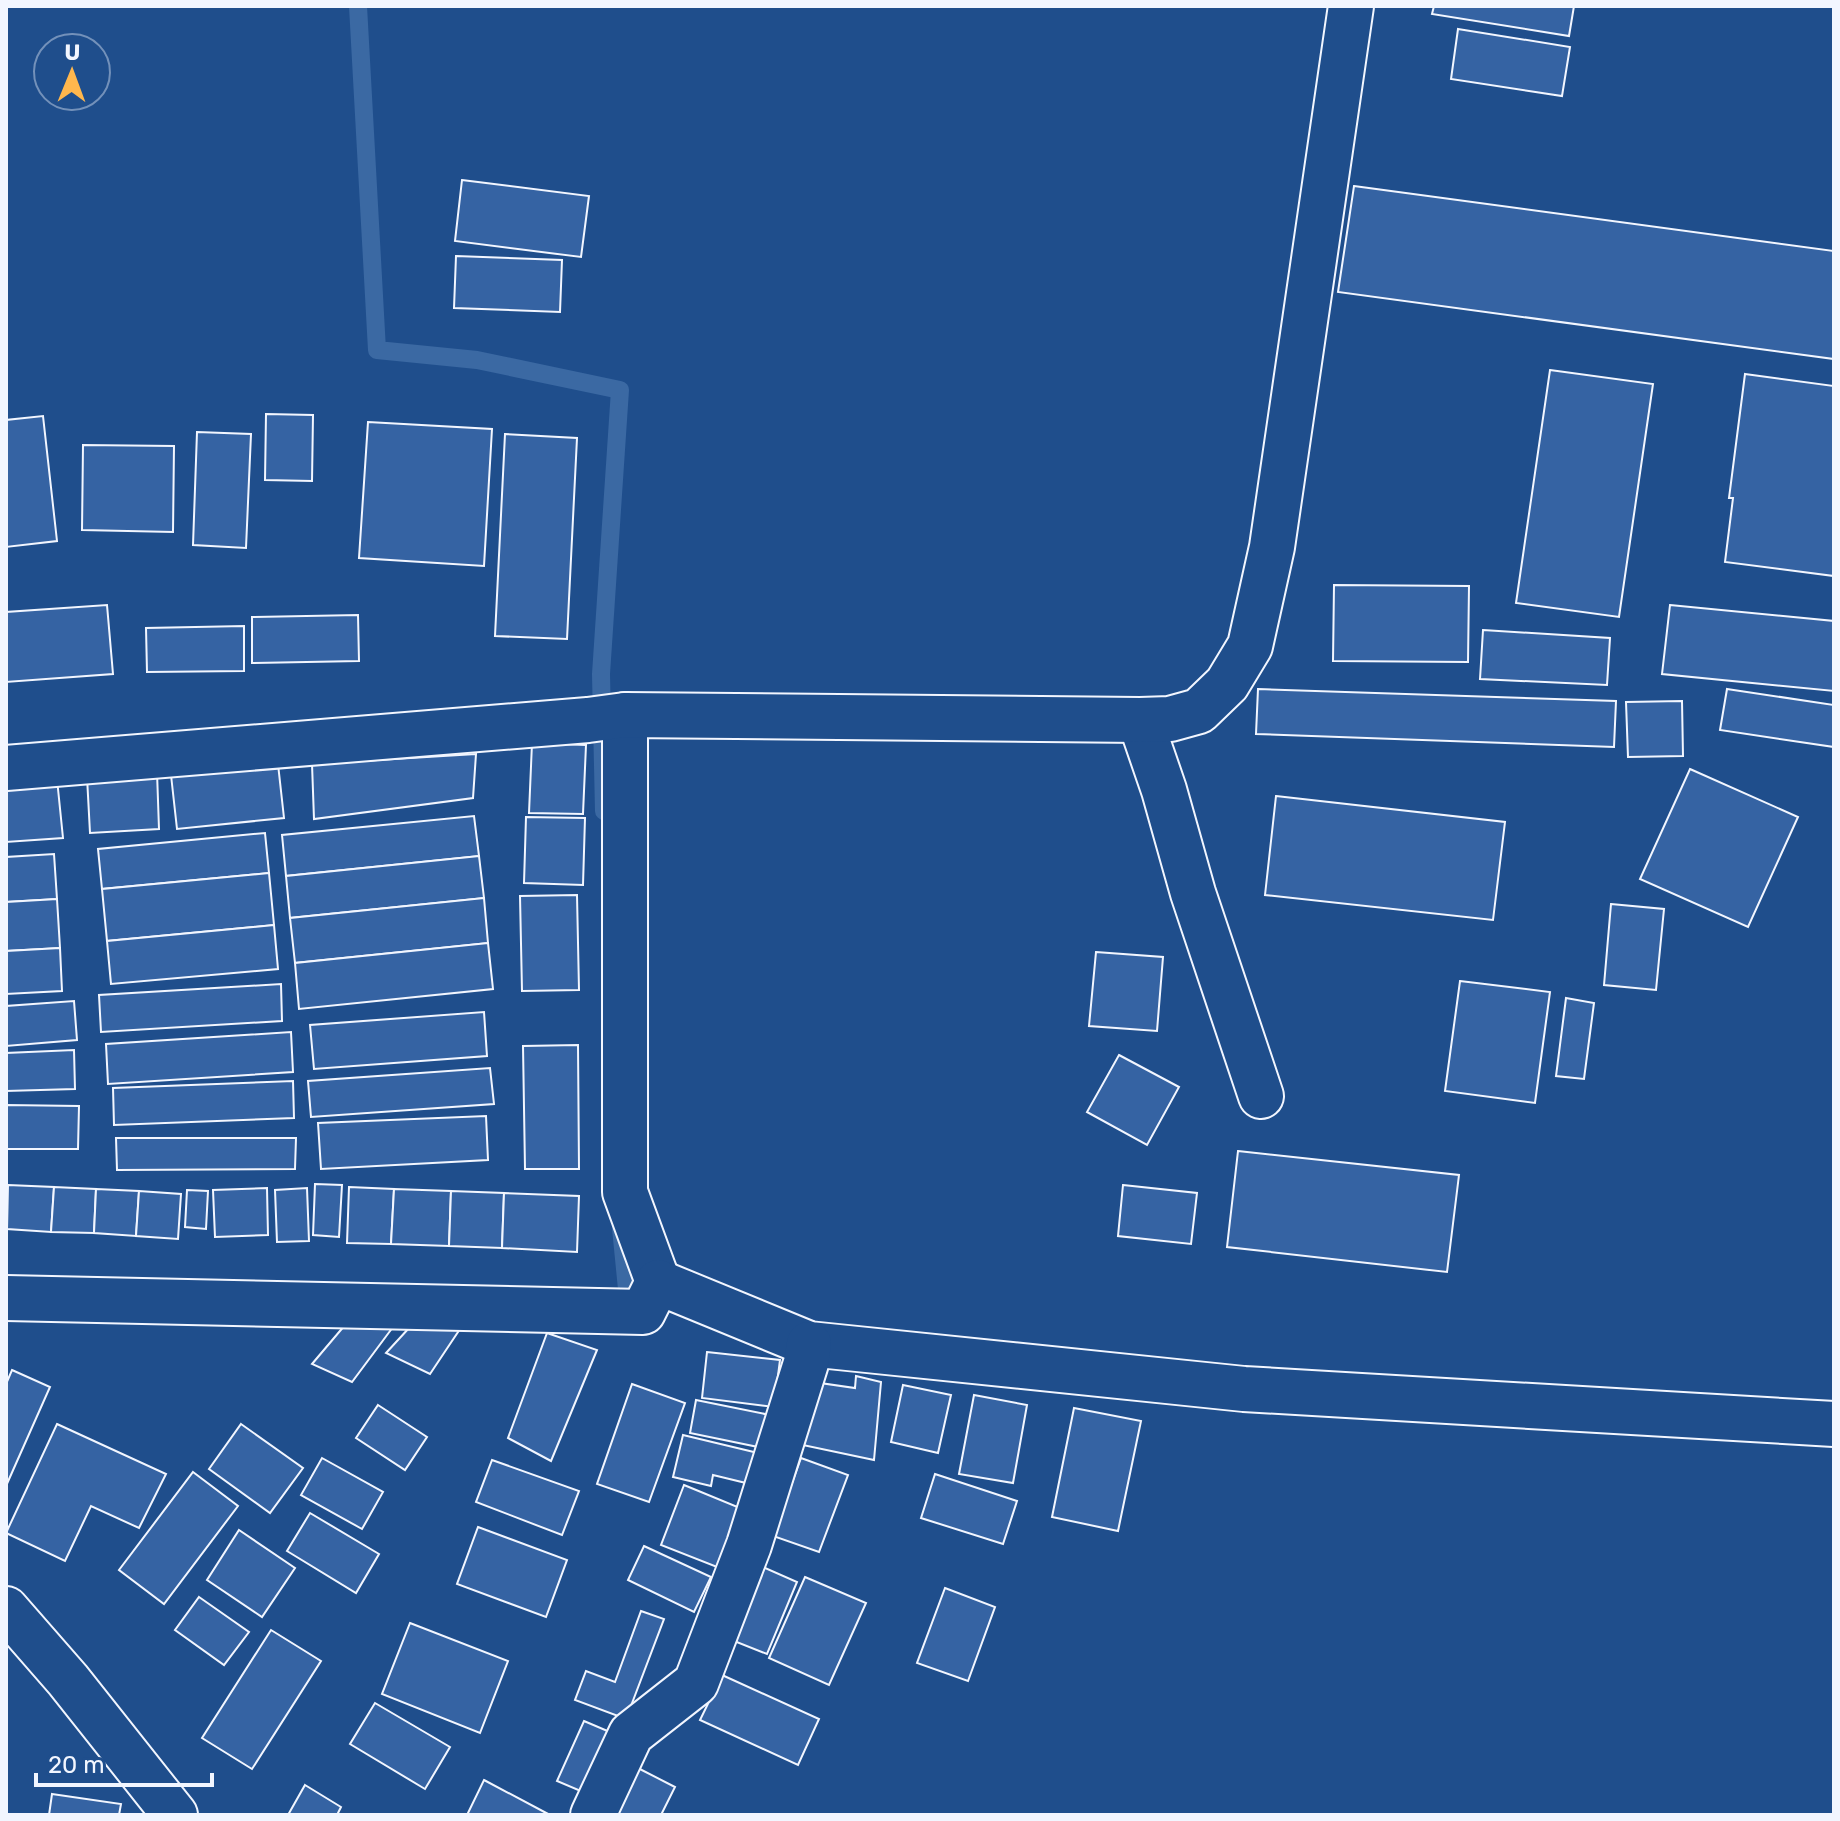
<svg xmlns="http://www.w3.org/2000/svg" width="1840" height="1821" font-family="Rubik,sans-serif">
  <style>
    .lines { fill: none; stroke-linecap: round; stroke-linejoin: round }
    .stream { stroke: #3b69a3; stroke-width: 18 }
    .building { fill: #3563a3; stroke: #f2f6ff; stroke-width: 2 }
    .minor-casing { stroke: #f2f6ff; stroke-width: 48 }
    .minor { stroke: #1f4e8c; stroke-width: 44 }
  </style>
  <rect width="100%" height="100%" fill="#1f4e8c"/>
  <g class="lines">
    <!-- stream -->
    <g class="stream">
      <path d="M358,6L377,350L477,360L620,390L601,674L604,811"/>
      <path d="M621,1228L627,1289L651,1297"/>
    </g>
  </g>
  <!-- building -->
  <g class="building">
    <path d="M1434,6H1574L1569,36L1432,14Z"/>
    <path d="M1458,29L1570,47L1562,96L1451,79Z"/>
    <path d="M462,180L589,196L581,257L455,241Z"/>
    <path d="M1354,186L1834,251V359L1338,292Z"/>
    <path d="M456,256L562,260L560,312L454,308Z"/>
    <path d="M1550,370L1653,384L1619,617L1516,603Z"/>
    <path d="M1745,374L1834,386V576L1725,562L1733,498H1729Z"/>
    <path d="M266,414L313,415L312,481L265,480Z"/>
    <path d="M43,416L57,541L6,547V420Z"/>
    <path d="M368,422L492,429L484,566L359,558Z"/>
    <path d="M197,432L251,434L246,548L193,545Z"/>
    <path d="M505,434L577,438L567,639L495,636Z"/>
    <path d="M83,445L174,446L173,532L82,530Z"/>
    <path d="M1334,585L1469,586L1468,662L1333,661Z"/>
    <path d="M107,605L113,674L6,682V612Z"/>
    <path d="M1670,605L1834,621V691L1662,674Z"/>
    <path d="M358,615L359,661L252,663V617Z"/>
    <path d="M244,626V671L147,672L146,628Z"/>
    <path d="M1483,630L1610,638L1607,685L1480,679Z"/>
    <path d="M1258,689L1616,701L1614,747L1256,734Z"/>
    <path d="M1727,689L1834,705V747L1720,730Z"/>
    <path d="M1682,701L1683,756L1628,757L1626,702Z"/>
    <path d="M532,743L586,745L583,814L529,813Z"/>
    <path d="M476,754L473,798L314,819L312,764Z"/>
    <path d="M277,755L284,818L177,829L170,766Z"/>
    <path d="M1690,769L1798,817L1748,927L1640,879Z"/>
    <path d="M157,772L159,829L90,833L87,777Z"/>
    <path d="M57,779L63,838L6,842V784Z"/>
    <path d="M1276,796L1505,822L1493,920L1265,895Z"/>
    <path d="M474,816L479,856L286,876L282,835Z"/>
    <path d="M526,817L585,818L583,885L524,883Z"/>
    <path d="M265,833L269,873L102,889L98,849Z"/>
    <path d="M54,854L57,899L6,902V857Z"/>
    <path d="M479,856L484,898L290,918L286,876Z"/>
    <path d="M269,873L274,925L107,941L102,889Z"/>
    <path d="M577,895L579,990L522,991L520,896Z"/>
    <path d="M484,898L488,943L295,963L290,918Z"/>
    <path d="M57,899L60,948L6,951V902Z"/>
    <path d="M1611,904L1664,909L1656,990L1604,985Z"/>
    <path d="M274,925L278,969L111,984L107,941Z"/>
    <path d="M488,943L493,989L299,1009L295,963Z"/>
    <path d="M60,948L62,991L6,994V951Z"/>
    <path d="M1096,952L1163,957L1157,1031L1089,1026Z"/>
    <path d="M1460,981L1550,992L1535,1103L1445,1091Z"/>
    <path d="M281,984L282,1021L101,1032L99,995Z"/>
    <path d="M1566,998L1594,1003L1584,1079L1556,1076Z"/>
    <path d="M74,1001L77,1040L6,1046V1006Z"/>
    <path d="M484,1012L487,1056L314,1069L310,1025Z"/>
    <path d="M291,1032L293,1072L108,1084L106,1044Z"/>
    <path d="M578,1045L579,1169H525L523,1046Z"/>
    <path d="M74,1050L75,1089L6,1091V1053Z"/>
    <path d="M1119,1055L1179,1087L1147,1145L1087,1112Z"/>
    <path d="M490,1068L494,1104L311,1117L308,1081Z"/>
    <path d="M293,1081L294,1118L114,1125L113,1088Z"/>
    <path d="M6,1105L79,1106L78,1149H6Z"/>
    <path d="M486,1116L488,1160L321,1169L318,1123Z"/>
    <path d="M116,1138H296L295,1169L117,1170Z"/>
    <path d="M1238,1151L1459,1175L1447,1272L1227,1247Z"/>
    <path d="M315,1184L342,1185L339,1237L313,1235Z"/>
    <path d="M8,1185L54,1187L51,1232L7,1229Z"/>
    <path d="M1123,1185L1197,1193L1191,1244L1118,1236Z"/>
    <path d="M54,1187L96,1189L94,1233L51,1232Z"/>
    <path d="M349,1187L394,1189L391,1244L347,1243Z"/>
    <path d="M267,1188L268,1235L215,1237L213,1190Z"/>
    <path d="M307,1188L309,1241L277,1242L275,1190Z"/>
    <path d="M96,1189L139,1191L136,1236L94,1233Z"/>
    <path d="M394,1189L451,1191L449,1246L391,1244Z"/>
    <path d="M187,1190L208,1191L206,1229L185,1227Z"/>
    <path d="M139,1191L181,1194L178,1239L136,1236Z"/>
    <path d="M451,1191L504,1193L502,1248L449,1246Z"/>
    <path d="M504,1193L579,1196L577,1252L502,1248Z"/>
    <path d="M356,1312L393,1327L352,1382L312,1364Z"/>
    <path d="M421,1315L460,1329L430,1374L386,1353Z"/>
    <path d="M547,1333L597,1350L551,1461L508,1438Z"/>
    <path d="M707,1352L780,1360L774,1407L702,1398Z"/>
    <path d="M12,1370L50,1387L6,1486V1384Z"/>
    <path d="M856,1376L881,1382L874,1460L798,1444L806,1381L855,1388Z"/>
    <path d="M632,1384L685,1403L649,1502L597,1484Z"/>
    <path d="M903,1385L951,1395L938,1453L891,1442Z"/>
    <path d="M974,1395L1027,1405L1013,1483L959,1474Z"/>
    <path d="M696,1400L770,1415L763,1448L690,1433Z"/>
    <path d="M378,1405L427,1437L405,1470L356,1438Z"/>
    <path d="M1074,1408L1141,1421L1118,1531L1052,1517Z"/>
    <path d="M57,1424L166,1474L139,1528L91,1506L65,1561L6,1533Z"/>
    <path d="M241,1424L303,1468L270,1513L209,1469Z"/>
    <path d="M683,1435L758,1453L750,1484L713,1475L711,1486L673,1477Z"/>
    <path d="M322,1458L383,1492L362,1529L301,1495Z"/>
    <path d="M801,1458L848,1475L819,1552L773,1536Z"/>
    <path d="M492,1460L579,1491L562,1535L476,1502Z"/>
    <path d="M193,1472L238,1506L164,1604L119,1570Z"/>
    <path d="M935,1474L1017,1501L1003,1544L921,1518Z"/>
    <path d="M684,1485L740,1508L717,1567L661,1545Z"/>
    <path d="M310,1513L379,1554L356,1593L287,1551Z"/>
    <path d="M478,1527L567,1560L546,1617L457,1584Z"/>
    <path d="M239,1530L295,1568L262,1617L207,1580Z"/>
    <path d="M644,1546L711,1577L694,1612L628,1580Z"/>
    <path d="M756,1564L797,1582L767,1654L724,1637Z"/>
    <path d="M805,1577L866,1603L829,1685L769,1658Z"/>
    <path d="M945,1588L995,1607L968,1681L917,1663Z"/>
    <path d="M199,1597L249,1632L224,1665L175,1630Z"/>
    <path d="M641,1611L664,1619L626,1719L575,1700L586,1671L615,1682Z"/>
    <path d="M410,1623L508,1661L480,1733L382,1694Z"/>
    <path d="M271,1630L321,1661L252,1769L202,1738Z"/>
    <path d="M722,1675L819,1719L798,1765L700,1720Z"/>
    <path d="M375,1703L450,1747L425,1789L350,1744Z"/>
    <path d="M584,1721L617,1735L590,1795L557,1781Z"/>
    <path d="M632,1765L675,1787L661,1815H607Z"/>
    <path d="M484,1780L550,1815H467Z"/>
    <path d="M305,1785L341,1807L337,1815H288Z"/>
    <path d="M52,1794L121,1804L119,1815H49Z"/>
  </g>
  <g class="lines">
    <!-- minor casing -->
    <g class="minor-casing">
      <g id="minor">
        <path d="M625,715V1192L658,1282"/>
        <path d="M1140,720L1164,790L1193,893L1261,1096"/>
        <path d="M6,768L588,720L625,715L1140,720L1170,719L1199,711L1227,684L1250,646L1272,547L1351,6"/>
        <path d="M6,1298L643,1312L658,1282L809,1344L1244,1389L1834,1424"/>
        <path d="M6,1609L68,1680L175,1815"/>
        <path d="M593,1815L631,1734L696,1683L749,1545L806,1363L809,1344"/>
      </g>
    </g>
    <!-- minor -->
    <use href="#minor" class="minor"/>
  </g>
  <!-- border -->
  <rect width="1840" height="1821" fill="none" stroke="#f2f6ff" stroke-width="16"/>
  <!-- north arrow -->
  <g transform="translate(72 72) rotate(1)"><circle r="38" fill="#1f4e8c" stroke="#7391ba" stroke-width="2"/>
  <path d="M0-6L14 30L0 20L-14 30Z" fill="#ffb74d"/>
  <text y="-12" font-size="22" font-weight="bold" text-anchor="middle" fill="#f2f6ff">U</text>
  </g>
  <!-- scale -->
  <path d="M36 1773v12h176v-12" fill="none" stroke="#f2f6ff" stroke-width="4"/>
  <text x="48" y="1773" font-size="24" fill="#f2f6ff" stroke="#1f4e8c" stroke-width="6" paint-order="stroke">20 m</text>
</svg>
